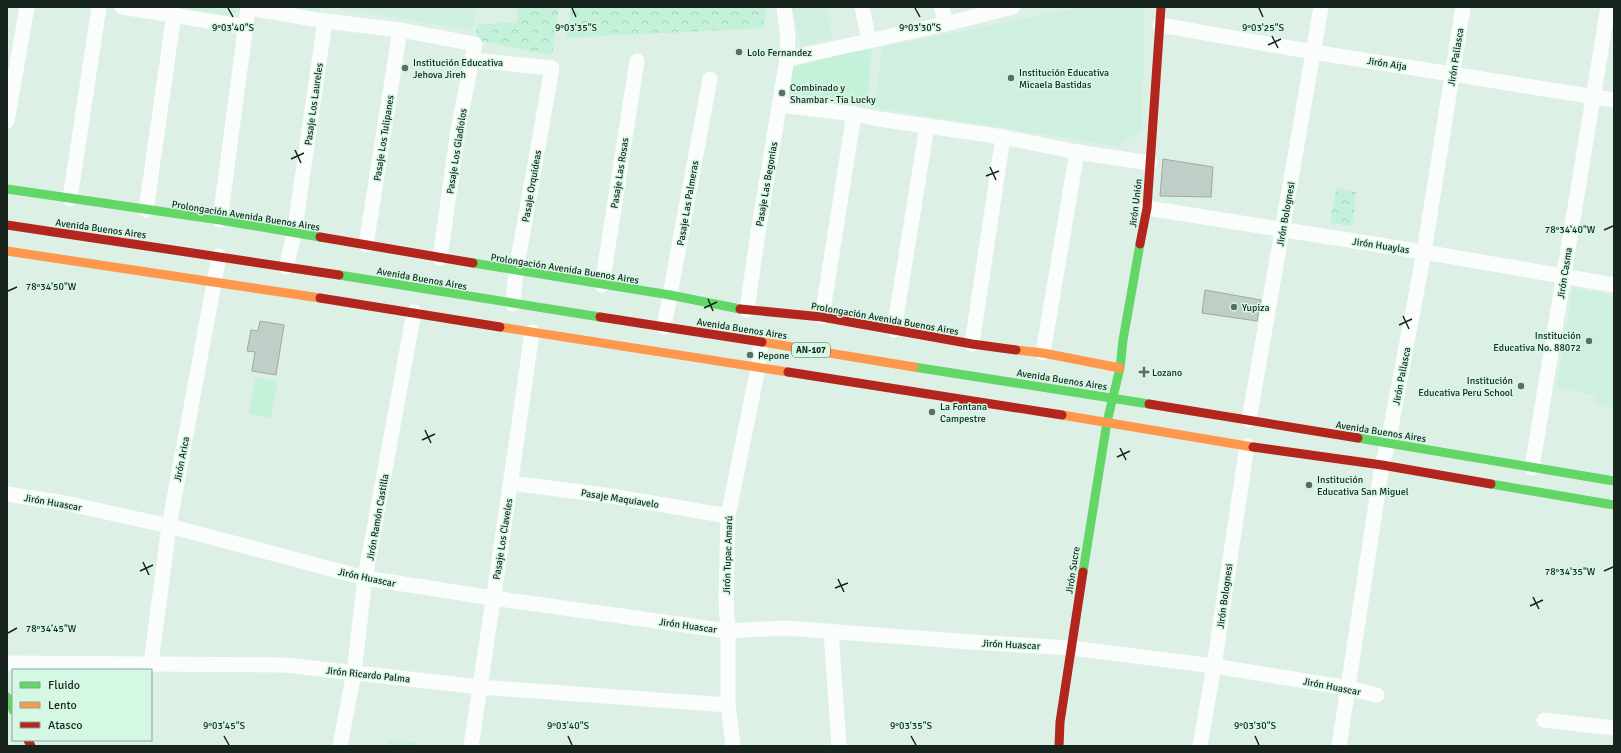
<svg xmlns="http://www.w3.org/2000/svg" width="1621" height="753" font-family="Signika,sans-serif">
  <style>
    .built { fill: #d0f0df }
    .grass { fill: #c4f1da }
    .park { fill: url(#park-crowns) }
    .building { fill: #bfcec6; stroke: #9caaa2 }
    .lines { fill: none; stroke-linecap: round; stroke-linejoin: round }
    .street { stroke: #fafdfb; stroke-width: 15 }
    .fast { stroke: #63d668; stroke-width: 9 }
    .slow { stroke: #ff974d; stroke-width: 9 }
    .jam { stroke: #b3261e; stroke-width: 9 }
    .ticks { fill: none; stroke: #18251e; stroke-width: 1.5 }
    .poi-dot { fill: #5d6c64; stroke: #d5f8e5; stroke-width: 1.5 }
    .labels { text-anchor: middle; stroke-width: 3; stroke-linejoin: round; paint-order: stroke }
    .shield { fill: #d5f8e5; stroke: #51645a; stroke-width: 1 }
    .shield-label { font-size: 9px; font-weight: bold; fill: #18251e }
    .poi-label { font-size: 10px; fill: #18251e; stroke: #d5f8e5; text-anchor: start }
    .street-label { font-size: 10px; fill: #18251e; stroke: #d5f8e5 }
    .ticks-label { font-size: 10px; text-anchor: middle; fill: #18251e; stroke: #d5f8e5; stroke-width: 3; stroke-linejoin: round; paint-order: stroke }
  </style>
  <defs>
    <pattern id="park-crowns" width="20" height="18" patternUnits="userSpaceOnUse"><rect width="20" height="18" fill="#c4f1da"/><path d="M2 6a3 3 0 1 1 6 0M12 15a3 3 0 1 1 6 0" fill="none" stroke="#a8cebb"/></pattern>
  </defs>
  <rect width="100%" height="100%" fill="#ddf0e6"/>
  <!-- built -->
  <g class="built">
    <path d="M175,7H242L241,10L229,16Z"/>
    <path d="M286,7H321L319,13Z"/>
    <path d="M333,7H476L475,23L469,30Z"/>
    <path d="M792,7H826L833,38L801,46Z"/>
    <path d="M1081,7H1145L1142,130L1118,146L875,108L882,47Z"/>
    <path d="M1573,288L1614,295V409L1594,405L1596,395L1556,388Z"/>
    <path d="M388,739L418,743V746H387Z"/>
  </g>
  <!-- grass -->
  <g class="grass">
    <path d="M872,46L867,101L782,93L789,68Z"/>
    <path d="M255,377L278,381L271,418L249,414Z"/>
  </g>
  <!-- park -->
  <g class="park">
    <path d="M518,7H559L552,55L476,40L477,24L517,23Z"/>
    <path d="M571,7H766V8L763,28L566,38Z"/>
    <path d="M1336,188L1356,192L1353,226L1330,223Z"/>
  </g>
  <!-- building -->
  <g class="building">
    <path d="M1163,159L1213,167L1211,197L1160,196Z"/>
    <path d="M1205,290L1261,300L1257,321L1202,313Z"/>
    <path d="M260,321L284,325L276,375L252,371L255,352L247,351L251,330L258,331Z"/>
  </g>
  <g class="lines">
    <!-- street -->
    <g class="street">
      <path d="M122,7L246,27"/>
      <path d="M862,7L869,41"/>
      <path d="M942,7L945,24"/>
      <path d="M1160,25L1313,52L1614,100"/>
      <path d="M787,59L945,24L1013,7"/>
      <path d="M472,60L552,68L516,271L513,304"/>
      <path d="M780,105L854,114L879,119L1003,137L1077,152L1150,163"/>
      <path d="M7,121L27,7"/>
      <path d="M70,199L99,7"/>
      <path d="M1147,208L1424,252L1614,285"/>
      <path d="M146,210L174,14"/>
      <path d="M220,220L248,8L325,21L400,30L475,44L458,130L440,258"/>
      <path d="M366,245L400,30"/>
      <path d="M286,267L294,234L325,21"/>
      <path d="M602,285L637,61"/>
      <path d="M747,310L757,239L787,59L788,37L784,7"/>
      <path d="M822,317L854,114"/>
      <path d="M664,327L710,79"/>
      <path d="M894,330L927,126"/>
      <path d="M972,344L1003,137"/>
      <path d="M1043,353L1077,152"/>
      <path d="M1249,420L1321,7"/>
      <path d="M1532,468L1608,7"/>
      <path d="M511,483L611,496L728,516"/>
      <path d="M7,494L65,503L169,526L365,578L493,598L728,631L785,628L971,642L1071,648L1214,666L1348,688L1377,695"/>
      <path d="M831,631L839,746"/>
      <path d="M7,663L286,665L480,687L728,705"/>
      <path d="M151,664L169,526L219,256"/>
      <path d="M1544,720L1614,728"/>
      <path d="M340,746L354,672L365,578L414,312"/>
      <path d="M471,746C492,608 513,470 532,332"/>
      <path d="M733,746L728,705V631L726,600L728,516L758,368L761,342"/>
      <path d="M1200,746L1214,666L1247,446"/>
      <path d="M1339,746L1382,465L1388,443L1424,252L1463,7"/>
    </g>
    <!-- fast -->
    <g class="fast">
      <path d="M7,189L220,220L320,237"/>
      <path d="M473,263L670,295L740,309"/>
      <path d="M339,275L600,317"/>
      <path d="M914,367L1149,404"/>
      <path d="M1358,438L1614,481"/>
      <path d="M1491,484L1614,505"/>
      <path d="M1083,572L1107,422L1120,368L1123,340L1140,244"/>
      <path d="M7,697L13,710"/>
    </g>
    <!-- slow -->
    <g class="slow">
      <path d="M7,251L320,298"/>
      <path d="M500,327L788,372"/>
      <path d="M762,342L914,367"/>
      <path d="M1016,350L1043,353L1120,368"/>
      <path d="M1062,415L1253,447"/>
    </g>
    <!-- jam -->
    <g class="jam">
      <path d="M7,225L339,275"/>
      <path d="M320,237L473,263"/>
      <path d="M1140,244L1147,208L1161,7"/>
      <path d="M320,298L500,327"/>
      <path d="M740,309L822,317L972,344L1016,350"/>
      <path d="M600,317L762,342"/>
      <path d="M788,372L1062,415"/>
      <path d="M1149,404L1358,438"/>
      <path d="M1253,447L1382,465L1491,484"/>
      <path d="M28,740L31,746"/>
      <path d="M1059,746L1060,722L1083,572"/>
    </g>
  </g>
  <!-- ticks -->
  <path class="ticks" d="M228,8L233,17M572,8L576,17M915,8L920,17M1259,8L1263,17M1272,36L1278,48M1268,45L1281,39M295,150L301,163M291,159L304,153M990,167L996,180M986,176L999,171M1604,230L1613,226M8,291L17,287M708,299L713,311M704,308L717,302M1403,316L1409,329M1399,325L1412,319M425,430L431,443M422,440L435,434M1120,448L1126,460M1117,457L1130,451M143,562L149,575M140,571L153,565M1604,571L1613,567M838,579L844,592M835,588L848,583M1533,597L1539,609M1530,606L1543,600M8,633L17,628M224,736L229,745M568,736L572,745M911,736L916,745M1255,736L1259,745"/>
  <!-- markers -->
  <g class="poi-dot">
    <circle cx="739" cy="52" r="4"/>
    <circle cx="405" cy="68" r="4"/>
    <circle cx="1011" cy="78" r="4"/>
    <circle cx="782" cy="93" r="4"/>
    <circle cx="1234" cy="307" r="4"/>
    <circle cx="1589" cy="341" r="4"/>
    <circle cx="750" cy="355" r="4"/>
    <path d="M1142 366h4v4h4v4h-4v4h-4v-4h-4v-4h4z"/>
    <circle cx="1521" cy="386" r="4"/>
    <circle cx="932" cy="412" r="4"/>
    <circle cx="1309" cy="485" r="4"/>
  </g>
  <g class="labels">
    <!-- shield labels -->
    <rect class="shield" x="792" y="343" width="38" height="14" rx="3"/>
    <g class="shield-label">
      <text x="811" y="353">AN-107</text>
    </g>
    <!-- poi labels -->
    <g class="poi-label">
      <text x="747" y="56">Lolo Fernandez</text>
      <text x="413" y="66">Institución Educativa<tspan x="413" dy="12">Jehova Jireh</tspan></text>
      <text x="1019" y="76">Institución Educativa<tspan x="1019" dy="12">Micaela Bastidas</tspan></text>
      <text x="790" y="91">Combinado y<tspan x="790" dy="12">Shambar - Tia Lucky</tspan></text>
      <text x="1242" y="311">Yupiza</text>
      <text x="1581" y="339" text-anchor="end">Institución<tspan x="1581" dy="12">Educativa No. 88072</tspan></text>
      <text x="758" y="359">Pepone</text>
      <text x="1152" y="376">Lozano</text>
      <text x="1513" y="384" text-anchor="end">Institución<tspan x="1513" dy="12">Educativa Peru School</tspan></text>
      <text x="940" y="410">La Fontana<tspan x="940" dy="12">Campestre</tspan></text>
      <text x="1317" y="483">Institución<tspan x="1317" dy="12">Educativa San Miguel</tspan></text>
    </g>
    <!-- street labels -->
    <g class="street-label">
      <text transform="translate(1455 57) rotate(-81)" y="4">Jirón Pallasca</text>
      <text transform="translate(1387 63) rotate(9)" y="4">Jirón Aija</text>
      <text transform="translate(313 104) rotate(-82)" y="4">Pasaje Los Laureles</text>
      <text transform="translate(383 138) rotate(-81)" y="4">Pasaje Los Tulipanes</text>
      <text transform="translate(456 151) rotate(-81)" y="4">Pasaje Los Gladiolos</text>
      <text transform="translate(619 173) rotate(-81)" y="4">Pasaje Las Rosas</text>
      <text transform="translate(766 184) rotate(-80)" y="4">Pasaje Las Begonias</text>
      <text transform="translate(531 186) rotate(-80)" y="4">Pasaje Orquideas</text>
      <text transform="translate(687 203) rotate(-80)" y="4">Pasaje Las Palmeras</text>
      <text transform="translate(1135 203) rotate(-83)" y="4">Jirón Unión</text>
      <text transform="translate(1285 214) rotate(-80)" y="4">Jirón Bolognesi</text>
      <text transform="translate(246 215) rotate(9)" y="4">Prolongación Avenida Buenos Aires</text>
      <text transform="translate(101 228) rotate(8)" y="4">Avenida Buenos Aires</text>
      <text transform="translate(1381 245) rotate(9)" y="4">Jirón Huaylas</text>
      <text transform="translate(565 268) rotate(9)" y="4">Prolongación Avenida Buenos Aires</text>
      <text transform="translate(1564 273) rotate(-81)" y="4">Jirón Casma</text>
      <text transform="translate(422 278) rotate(10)" y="4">Avenida Buenos Aires</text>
      <text transform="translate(885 318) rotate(10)" y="4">Prolongación Avenida Buenos Aires</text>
      <text transform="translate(742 328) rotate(9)" y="4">Avenida Buenos Aires</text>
      <text transform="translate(1401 376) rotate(-79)" y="4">Jirón Pallasca</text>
      <text transform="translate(1062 379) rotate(9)" y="4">Avenida Buenos Aires</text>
      <text transform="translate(1381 431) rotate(9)" y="4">Avenida Buenos Aires</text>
      <text transform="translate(181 459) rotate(-79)" y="4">Jirón Arica</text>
      <text transform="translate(620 498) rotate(9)" y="4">Pasaje Maquiavelo</text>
      <text transform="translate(53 502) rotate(10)" y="4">Jirón Huascar</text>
      <text transform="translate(377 517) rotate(-80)" y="4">Jirón Ramón Castilla</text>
      <text transform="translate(502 539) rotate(-81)" y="4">Pasaje Los Claveles</text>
      <text transform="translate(727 555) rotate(-88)" y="4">Jirón Tupac Amarú</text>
      <text transform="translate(1072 570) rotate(-81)" y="4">Jirón Sucre</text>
      <text transform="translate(367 577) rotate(12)" y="4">Jirón Huascar</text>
      <text transform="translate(1224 596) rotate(-82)" y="4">Jirón Bolognesi</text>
      <text transform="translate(688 625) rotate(8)" y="4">Jirón Huascar</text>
      <text transform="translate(1011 644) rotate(3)" y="4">Jirón Huascar</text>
      <text transform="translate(368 674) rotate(6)" y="4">Jirón Ricardo Palma</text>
      <text transform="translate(1332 686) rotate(11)" y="4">Jirón Huascar</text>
    </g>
  </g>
  <g class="ticks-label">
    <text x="233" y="31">9°03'40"S</text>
    <text x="576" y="31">9°03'35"S</text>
    <text x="920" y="31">9°03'30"S</text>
    <text x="1263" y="31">9°03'25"S</text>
    <text x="1570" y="233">78°34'40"W</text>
    <text x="51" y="290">78°34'50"W</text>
    <text x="1570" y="575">78°34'35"W</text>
    <text x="51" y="632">78°34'45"W</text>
    <text x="224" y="729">9°03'45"S</text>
    <text x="568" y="729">9°03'40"S</text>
    <text x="911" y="729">9°03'35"S</text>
    <text x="1255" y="729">9°03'30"S</text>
  </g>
  <!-- border -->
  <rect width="1621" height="753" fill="none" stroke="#18251e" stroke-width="16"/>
  <!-- legend -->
  <rect x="12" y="669" width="140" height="72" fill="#d5f8e5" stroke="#89a495"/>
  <rect x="20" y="682" width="20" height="6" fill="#63d668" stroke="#89a495"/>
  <text x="48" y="689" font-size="12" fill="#18251e">Fluido</text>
  <rect x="20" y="702" width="20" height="6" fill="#ff974d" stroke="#89a495"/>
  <text x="48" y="709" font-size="12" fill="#18251e">Lento</text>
  <rect x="20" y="722" width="20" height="6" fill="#b3261e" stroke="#89a495"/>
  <text x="48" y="729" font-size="12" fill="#18251e">Atasco</text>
</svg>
